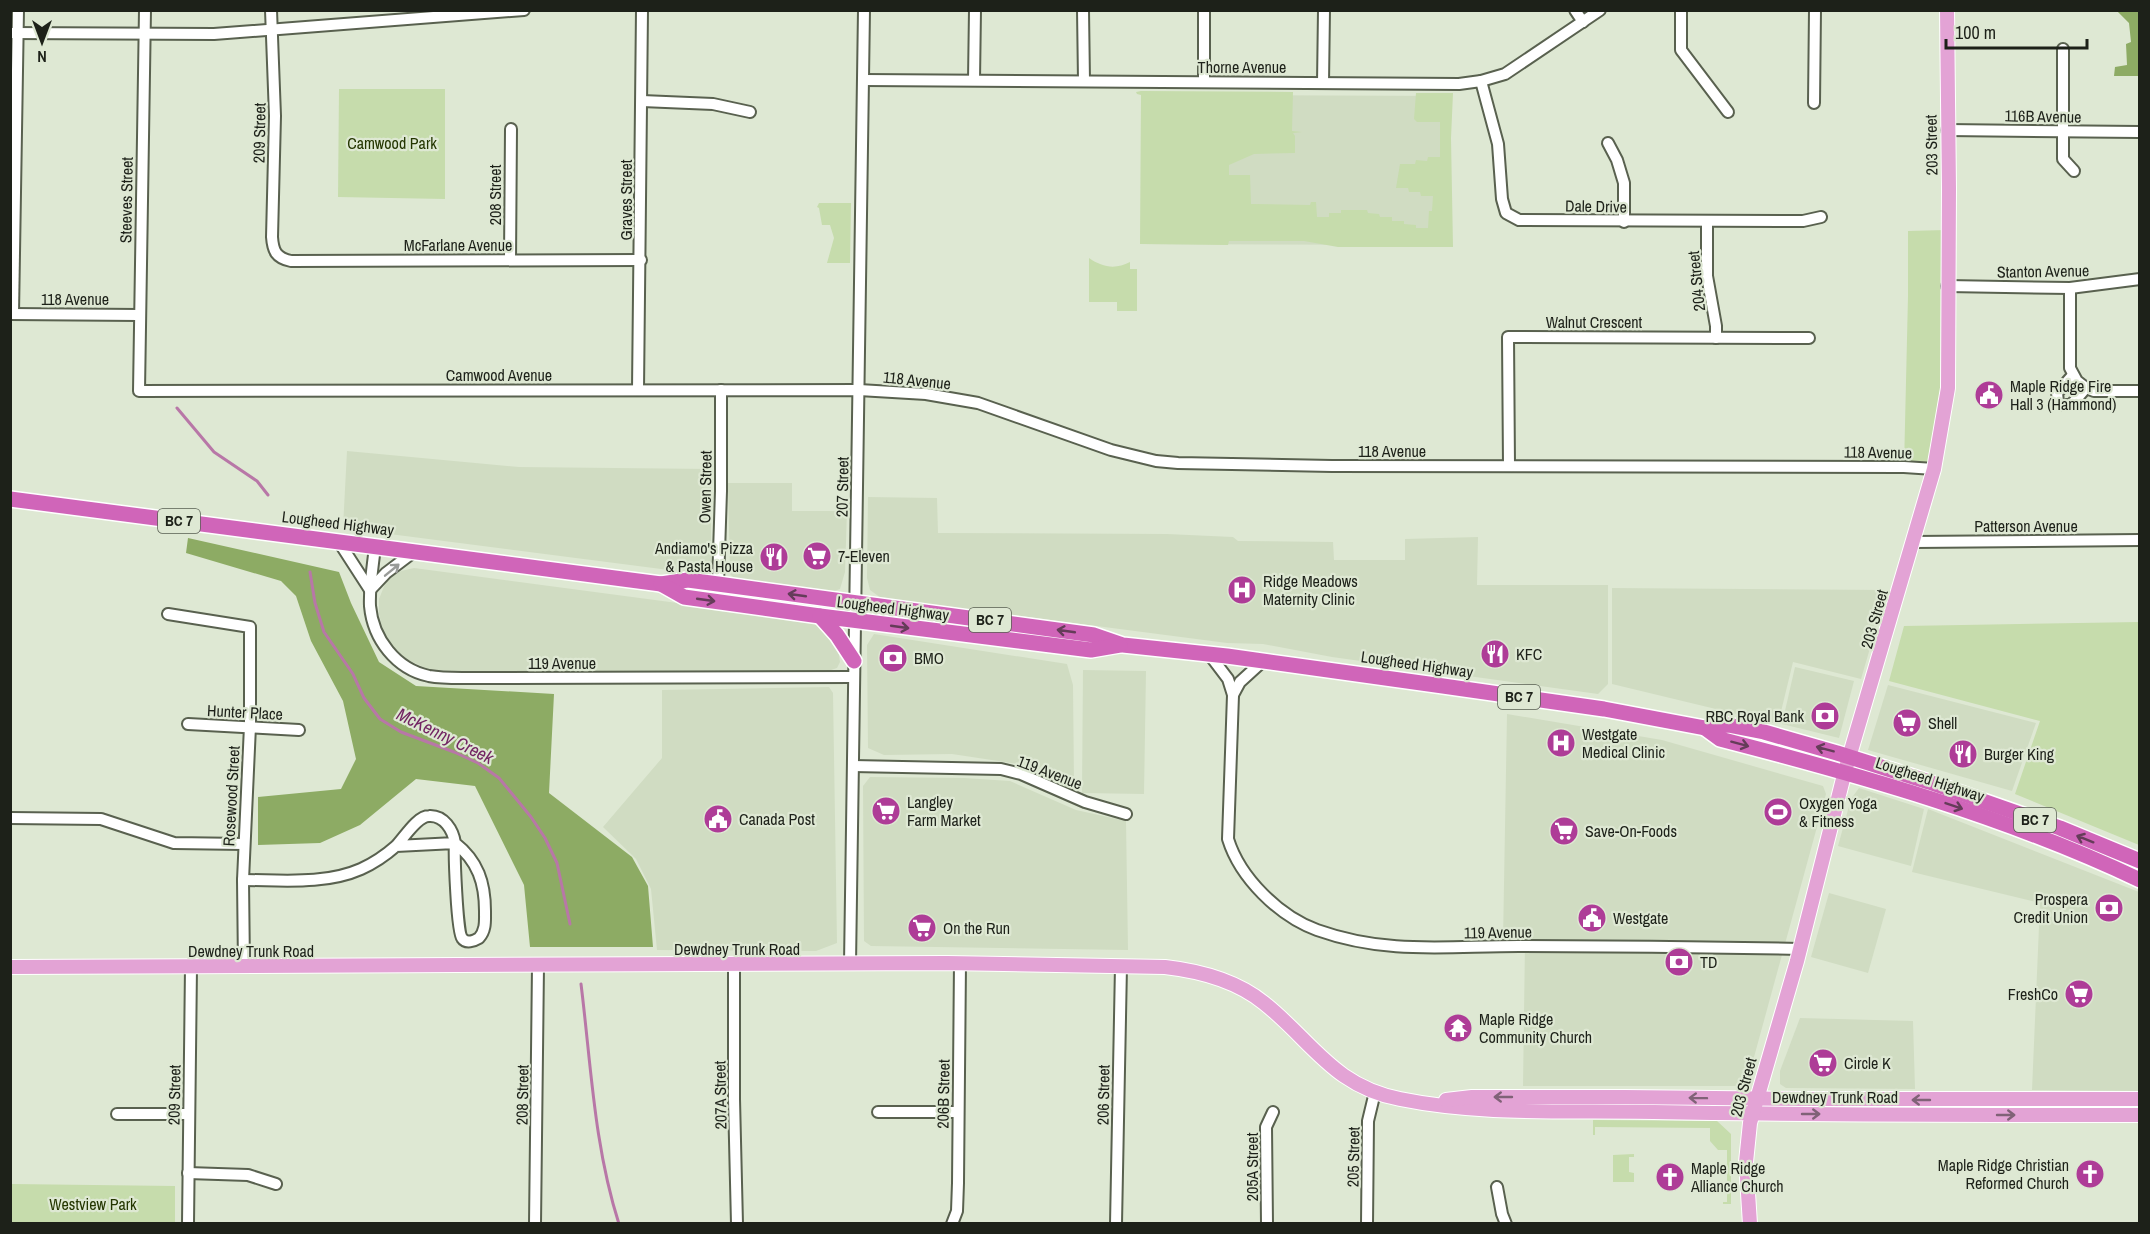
<svg xmlns="http://www.w3.org/2000/svg" width="2150" height="1234" font-family="'Archivo Narrow',sans-serif">
  <style>
    .built { fill: #d0dcc2 }
    .green { fill: #c6dcac }
    .forest { fill: #8dab64 }
    .lines { fill: none; stroke-linecap: round; stroke-linejoin: round }
    .stream { stroke: #b877a7; stroke-width: 3 }
    .minor-casing { stroke: #59614f; stroke-width: 14 }
    .major-casing { stroke: #fff; stroke-width: 16 }
    .highway-casing { stroke: #fff; stroke-width: 18 }
    .minor { stroke: #fff; stroke-width: 10 }
    .major { stroke: #e3a3d5; stroke-width: 14 }
    .highway { stroke: #d065b9; stroke-width: 15 }
    .oneway { stroke: #999b98 }
    .oneway2 { stroke: #653c59 }
    .oneway3 { stroke: #806277 }
    .labels { text-anchor: middle; stroke-width: 4.5; stroke-linejoin: round; paint-order: stroke }
    .shield { fill: #dee8d3; stroke: #575d51; stroke-width: 1.5 }
    .shield-label { font-size: 15px; font-weight: bold; fill: #1d2119 }
    .street-label { font-size: 16px; fill: #1d2119; stroke: #dee8d3 }
    .park-label { font-size: 16px; fill: #243600; stroke: #dee8d3 }
    .poi-label { font-size: 16px; fill: #1d2119; stroke: #dee8d3; text-anchor: start }
    .water-label { font-size: 18px; font-style: italic; fill: #722563; stroke: #dee8d3 }
  </style>
  <rect width="100%" height="100%" fill="#dee8d3"/>
  <!-- built -->
  <g class="built">
    <path d="M1229,95L1449,96V245L1140,244Z"/>
    <path d="M347,451L519,467L711,469V565L708,571L700,574L343,528Z"/>
    <path d="M728,483H792V511H847L845,572L840,589L828,593L735,579L730,574Z"/>
    <path d="M868,497L937,498L938,533L1167,534L1233,537L1238,541L1333,542L1334,560H1405V539L1478,537L1477,585H1608V684L1598,694L1332,657L1263,644L1227,643L881,598L870,590L867,578Z"/>
    <path d="M414,568L813,621L821,625L838,648L840,662L837,668L828,671H449L430,670L406,659L391,645L383,631L379,614V599L387,579L401,571Z"/>
    <path d="M1612,588L1887,590L1861,679L1793,662L1778,724L1612,684Z"/>
    <path d="M874,634L1067,664L1073,685L1074,784L1018,764L952,754L884,755L868,748L867,645Z"/>
    <path d="M1795,667L1854,681L1839,738L1782,724Z"/>
    <path d="M1083,670L1146,671L1144,794L1082,793Z"/>
    <path d="M1888,685L2036,723L2012,791L1868,750Z"/>
    <path d="M829,687L833,693L837,943L816,951L657,950L651,889L636,859L603,827L662,758V690Z"/>
    <path d="M1507,714L1662,740L1823,786L1826,794L1748,1079L1737,1086H1523L1525,942L1503,941Z"/>
    <path d="M870,777L964,778L1010,781L1076,810L1126,821L1128,950L871,946L864,941L863,786Z"/>
    <path d="M1859,788L1924,809L1911,866L1838,846L1851,799Z"/>
    <path d="M1928,809L2139,892V1091L2032,1090L2040,903L1912,872Z"/>
    <path d="M1829,893L1886,909L1868,973L1811,957Z"/>
    <path d="M1800,1018L1913,1021L1915,1089L1786,1088L1780,1084V1071Z"/>
  </g>
  <!-- green -->
  <g class="green">
    <path d="M339,89H445V199L338,197Z"/>
    <path d="M1141,91L1293,92L1292,131L1302,132L1293,133L1295,136V153L1254,154L1229,165V175H1250L1251,204L1310,205L1311,202H1316L1317,217H1329V213H1341V210H1367L1368,213L1379,214L1380,217H1392V221H1404V224L1416,225V228H1428L1429,211H1432L1433,196H1421L1420,192H1409L1408,188H1396L1400,164H1415L1416,160L1427,161L1428,157H1440V122H1417L1414,119L1416,93H1453L1451,138L1453,247H1338L1304,241H1229L1228,245L1140,244L1141,95L1137,94L1136,92Z"/>
    <path d="M819,203H851L850,263H827L834,238L830,225H822L819,208L817,207Z"/>
    <path d="M1946,230L1948,388L1934,469L1904,467L1908,296V231Z"/>
    <path d="M1089,258C1102,267 1115,270 1130,262V269H1137V311H1117V302H1089Z"/>
    <path d="M2139,622V845L2015,794L2040,721L1889,681L1904,626Z"/>
    <path d="M1593,1120L1717,1121L1731,1134V1204H1723V1202H1727V1150H1718L1710,1141V1128L1595,1127V1135H1593Z"/>
    <path d="M1634,1154V1157H1629V1172L1634,1173V1182H1613V1155Z"/>
    <path d="M12,1184L175,1186V1223H11Z"/>
  </g>
  <!-- forest -->
  <g class="forest">
    <path d="M2117,11H2139V76H2114L2115,67L2127,65L2126,44L2131,42L2129,23Z"/>
    <path d="M188,538L339,572L351,603L379,662L416,686L554,694L549,793L632,857L648,886L653,947H530L524,885L475,786L416,779L360,825L320,843L258,845V797L341,789L356,759L343,701L311,641L296,596L281,581L186,553Z"/>
  </g>
  <g class="lines">
    <!-- stream -->
    <g class="stream">
      <path d="M177,408L214,452L257,481L268,495"/>
      <path d="M310,572L315,603L324,632L353,674L364,698L380,719L401,732L454,752L478,763L499,778L531,817L545,838L557,863L570,924"/>
      <path d="M581,984C591,1064 594,1146 619,1224"/>
    </g>
    <!-- minor casing -->
    <g class="minor-casing">
      <g id="minor">
        <path d="M145,10L139,391L859,390L926,394L978,403L1111,450L1156,461L1178,463L1332,466L1904,467L1934,469"/>
        <path d="M271,10L275,116L272,237C273,251 276,258 291,261L641,260"/>
        <path d="M1083,10L1084,81"/>
        <path d="M1575,10L1583,22"/>
        <path d="M1681,10V50L1728,112"/>
        <path d="M10,33L214,34L524,10"/>
        <path d="M2063,49V159L2074,171"/>
        <path d="M863,80L1459,84L1481,81L1505,74L1600,10"/>
        <path d="M974,80L975,10"/>
        <path d="M1481,81L1498,144L1502,199L1506,213L1519,220L1803,221L1821,217"/>
        <path d="M1204,82V10"/>
        <path d="M1323,83L1324,10"/>
        <path d="M642,101L713,104L750,112"/>
        <path d="M1814,103L1815,10"/>
        <path d="M1947,130L2140,132"/>
        <path d="M1608,143L1617,160L1624,183V222"/>
        <path d="M1707,222V276L1716,326V338"/>
        <path d="M510,260L511,129"/>
        <path d="M1947,286L2070,288L2140,279"/>
        <path d="M2070,288V368L2077,381L2086,388L2094,391H2140"/>
        <path d="M10,314L139,315"/>
        <path d="M13,314L18,10"/>
        <path d="M2073,375L2057,393L2058,402L2062,405H2071L2086,388"/>
        <path d="M638,390L642,10"/>
        <path d="M1509,466L1508,337L1809,338"/>
        <path d="M339,542L370,590"/>
        <path d="M1914,542L2140,540"/>
        <path d="M375,546C373,566 369,587 370,606C373,639 396,669 429,676C440,678 451,678 462,678L853,677"/>
        <path d="M718,584L721,491V390"/>
        <path d="M370,590L386,573L415,551"/>
        <path d="M168,614L250,627V726L243,880L244,967"/>
        <path d="M1209,654L1228,679L1233,695L1228,839C1240,878 1279,916 1317,930C1387,955 1447,946 1519,946C1612,946 1706,947 1800,949"/>
        <path d="M1233,695L1240,682L1263,661"/>
        <path d="M188,724L299,730"/>
        <path d="M853,766L1001,769L1021,774L1085,802L1126,814"/>
        <path d="M10,818L101,819L174,843L244,844"/>
        <path d="M243,880C281,880 325,885 361,869C372,864 387,854 396,846C404,838 417,816 429,816C444,815 453,830 455,843C454,854 457,932 462,938C466,944 474,941 479,938C486,930 485,921 485,911C485,883 478,861 455,843L396,846"/>
        <path d="M850,964L864,10"/>
        <path d="M734,965V1099L737,1224"/>
        <path d="M878,1112H958"/>
        <path d="M117,1114H189"/>
        <path d="M188,1173L248,1175L276,1184"/>
        <path d="M1497,1187L1502,1214L1506,1224"/>
        <path d="M188,1224L191,967"/>
        <path d="M535,1224L538,966"/>
        <path d="M952,1224L957,1211L958,1183L960,963"/>
        <path d="M1116,1224L1121,966"/>
        <path d="M1267,1224L1266,1127L1273,1112"/>
        <path d="M1367,1224L1368,1121L1375,1092"/>
      </g>
    </g>
    <!-- major casing -->
    <g class="major-casing">
      <g id="major">
        <path d="M10,967L947,963L1165,967C1200,971 1237,981 1264,1003C1312,1041 1333,1086 1400,1099C1483,1116 1570,1110 1654,1112C1816,1115 1978,1115 2140,1115"/>
        <path d="M1446,1100L1472,1097H1625L1804,1099H2140"/>
        <path d="M1750,1224L1746,1162L1750,1123L1797,961L1845,771L1934,469L1948,388L1949,189L1947,10"/>
      </g>
    </g>
    <!-- highway casing -->
    <g class="highway-casing">
      <g id="highway">
        <path d="M10,499L661,584L688,580L718,584L1094,635L1123,645L1227,656L1443,686L1604,709L1705,728L1728,725L1764,732L1837,753L1929,782L2060,828L2140,861"/>
        <path d="M661,584L684,597L820,616L1091,650L1120,645"/>
        <path d="M820,616L837,635L854,661"/>
        <path d="M1705,728L1720,739C1863,776 2005,816 2140,880"/>
      </g>
    </g>
    <!-- minor -->
    <use href="#minor" class="minor"/>
    <!-- major -->
    <use href="#major" class="major"/>
    <!-- highway -->
    <use href="#highway" class="highway"/>
  </g>
  <!-- one-way arrows -->
  <defs><path id="oneway-shaft" d="M-6 0H5M1.5-3L5.5 0L1.5 3" fill="none" stroke-width="1.6" stroke-linecap="round" stroke-linejoin="round" transform="scale(1.5)"/></defs>
  <use class="oneway" href="#oneway-shaft" transform="translate(392 570) rotate(-39)"/>
  <g class="oneway2">
    <use href="#oneway-shaft" transform="translate(797 595) rotate(-172)"/>
    <use href="#oneway-shaft" transform="translate(706 600) rotate(8)"/>
    <use href="#oneway-shaft" transform="translate(900 627) rotate(8)"/>
    <use href="#oneway-shaft" transform="translate(1066 631) rotate(-172)"/>
    <use href="#oneway-shaft" transform="translate(1740 744) rotate(15)"/>
    <use href="#oneway-shaft" transform="translate(1825 749) rotate(-165)"/>
    <use href="#oneway-shaft" transform="translate(1954 806) rotate(19)"/>
    <use href="#oneway-shaft" transform="translate(2085 839) rotate(-158)"/>
  </g>
  <g class="oneway3">
    <use href="#oneway-shaft" transform="translate(1503 1097) rotate(180)"/>
    <use href="#oneway-shaft" transform="translate(1698 1098) rotate(-179)"/>
    <use href="#oneway-shaft" transform="translate(1921 1100) rotate(180)"/>
    <use href="#oneway-shaft" transform="translate(1811 1114)"/>
    <use href="#oneway-shaft" transform="translate(2006 1115)"/>
  </g>
  <!-- icons -->
  <defs>
    <g id="civic-disc" transform="scale(1.5)"><circle r="9.5" fill="#ae3c97" stroke="#dee8d3"/><path d="M-.6-6.5H3V-4.5H.6V-3L4-1V1h2V6H-6V1h2V-1L-.6-3ZM-1.2 2.5V6h2.4V2.5Z" fill="#fff"/></g>
    <g id="supermarket-disc" transform="scale(1.5)"><circle r="9.5" fill="#ae3c97" stroke="#dee8d3"/><path d="M-6-5.5h2.5l.6 2H6L4.5 2H-2.5L-4.4-4H-6ZM-1.5 3.2a1.3 1.3 0 1 0 .1 0ZM3 3.2a1.3 1.3 0 1 0 .1 0Z" fill="#fff"/></g>
    <g id="restaurant-disc" transform="scale(1.5)"><circle r="9.5" fill="#ae3c97" stroke="#dee8d3"/><path d="M-5-6h1v4h1v-4h1v4h1v-4h1v5L-1.5 .5V6h-2V.5L-5-1ZM5-6V6H3V1.5H1.5Q1.5-4 5-6Z" fill="#fff"/></g>
    <g id="hospital-disc" transform="scale(1.5)"><circle r="9.5" fill="#ae3c97" stroke="#dee8d3"/><path d="M-5-5h3v3.5h4V-5h3V5h-3V1.5h-4V5h-3Z" fill="#fff"/></g>
    <g id="bank-disc" transform="scale(1.5)"><circle r="9.5" fill="#ae3c97" stroke="#dee8d3"/><path d="M-6-4H6V4H-6ZM0-2.3a2.3 2.3 0 1 0 0 4.6a2.3 2.3 0 1 0 0-4.6Z" fill="#fff"/></g>
    <g id="stadium-disc" transform="scale(1.5)"><circle r="9.5" fill="#ae3c97" stroke="#dee8d3"/><path d="M0-5a6.5 5 0 1 0 0 10a6.5 5 0 1 0 0-10ZM-3.5-1.8h7v3.6h-7Z" fill="#fff"/></g>
    <g id="temple-disc" transform="scale(1.5)"><circle r="9.5" fill="#ae3c97" stroke="#dee8d3"/><path d="M0-6L5-2H3V0L6.5 2.5H4V6H1.5V3h-3V6H-4V2.5H-6.5L-3 0V-2H-5Z" fill="#fff"/></g>
    <g id="church-disc" transform="scale(1.5)"><circle r="9.5" fill="#ae3c97" stroke="#dee8d3"/><path d="M-1.2-6h2.4v3.5h3.3v2.4h-3.3V6h-2.4V-.1h-3.3v-2.4h3.3Z" fill="#fff"/></g>
  </defs>
  <g fill-rule="evenodd">
    <use href="#civic-disc" x="1989" y="395"/>
    <use href="#supermarket-disc" x="817" y="556"/>
    <use href="#restaurant-disc" x="774" y="557"/>
    <use href="#hospital-disc" x="1242" y="590"/>
    <use href="#restaurant-disc" x="1495" y="654"/>
    <use href="#bank-disc" x="893" y="658"/>
    <use href="#bank-disc" x="1825" y="716"/>
    <use href="#supermarket-disc" x="1907" y="723"/>
    <use href="#hospital-disc" x="1561" y="743"/>
    <use href="#restaurant-disc" x="1963" y="754"/>
    <use href="#supermarket-disc" x="886" y="811"/>
    <use href="#stadium-disc" x="1778" y="812"/>
    <use href="#civic-disc" x="718" y="819"/>
    <use href="#supermarket-disc" x="1564" y="831"/>
    <use href="#bank-disc" x="2109" y="908"/>
    <use href="#civic-disc" x="1592" y="918"/>
    <use href="#supermarket-disc" x="922" y="928"/>
    <use href="#bank-disc" x="1679" y="962"/>
    <use href="#supermarket-disc" x="2079" y="994"/>
    <use href="#temple-disc" x="1458" y="1028"/>
    <use href="#supermarket-disc" x="1823" y="1063"/>
    <use href="#church-disc" x="2090" y="1174"/>
    <use href="#church-disc" x="1670" y="1177"/>
  </g>
  <g class="labels">
    <!-- shield labels -->
    <g class="shield">
      <rect x="158" y="509" width="42" height="24" rx="4.5"/>
      <rect x="969" y="608" width="42" height="24" rx="4.5"/>
      <rect x="1498" y="685" width="42" height="24" rx="4.5"/>
      <rect x="2014" y="808" width="42" height="24" rx="4.5"/>
    </g>
    <g class="shield-label">
      <text x="179" y="526">BC 7</text>
      <text x="990" y="625">BC 7</text>
      <text x="1519" y="702">BC 7</text>
      <text x="2035" y="825">BC 7</text>
    </g>
    <!-- street labels -->
    <g class="street-label">
      <text x="1242" y="73">Thorne Avenue</text>
      <text transform="translate(2043 116) rotate(1)" y="6">116B Avenue</text>
      <text transform="translate(259 133) rotate(-89)" y="6">209 Street</text>
      <text transform="translate(1931 145) rotate(-91)" y="6">203 Street</text>
      <text transform="translate(495 195) rotate(-90)" y="6">208 Street</text>
      <text transform="translate(126 200) rotate(-89)" y="6">Steeves Street</text>
      <text transform="translate(626 200) rotate(-90)" y="6">Graves Street</text>
      <text transform="translate(1596 206) rotate(1)" y="6">Dale Drive</text>
      <text x="458" y="251">McFarlane Avenue</text>
      <text transform="translate(2043 271) rotate(-1)" y="6">Stanton Avenue</text>
      <text transform="translate(1696 281) rotate(-96)" y="6">204 Street</text>
      <text x="75" y="305">118 Avenue</text>
      <text x="1594" y="328">Walnut Crescent</text>
      <text x="499" y="381">Camwood Avenue</text>
      <text transform="translate(917 380) rotate(6)" y="6">118 Avenue</text>
      <text x="1392" y="457">118 Avenue</text>
      <text transform="translate(1878 452) rotate(1)" y="6">118 Avenue</text>
      <text transform="translate(705 487) rotate(-89)" y="6">Owen Street</text>
      <text transform="translate(842 487) rotate(-89)" y="6">207 Street</text>
      <text transform="translate(338 523) rotate(7)" y="6">Lougheed Highway</text>
      <text x="2026" y="532">Patterson Avenue</text>
      <text transform="translate(893 608) rotate(7)" y="6">Lougheed Highway</text>
      <text transform="translate(1874 619) rotate(-74)" y="6">203 Street</text>
      <text x="562" y="669">119 Avenue</text>
      <text transform="translate(1417 664) rotate(8)" y="6">Lougheed Highway</text>
      <text transform="translate(245 712) rotate(3)" y="6">Hunter Place</text>
      <text transform="translate(1050 772) rotate(21)" y="6">119 Avenue</text>
      <text transform="translate(1930 779) rotate(18)" y="6">Lougheed Highway</text>
      <text transform="translate(231 796) rotate(-87)" y="6">Rosewood Street</text>
      <text transform="translate(1498 932) rotate(-1)" y="6">119 Avenue</text>
      <text x="737" y="955">Dewdney Trunk Road</text>
      <text x="251" y="957">Dewdney Trunk Road</text>
      <text transform="translate(1743 1087) rotate(-75)" y="6">203 Street</text>
      <text transform="translate(943 1094) rotate(-89)" y="6">206B Street</text>
      <text transform="translate(174 1095) rotate(-89)" y="6">209 Street</text>
      <text transform="translate(522 1095) rotate(-89)" y="6">208 Street</text>
      <text transform="translate(720 1095) rotate(-91)" y="6">207A Street</text>
      <text transform="translate(1103 1095) rotate(-89)" y="6">206 Street</text>
      <text x="1835" y="1103">Dewdney Trunk Road</text>
      <text transform="translate(1353 1157) rotate(-89)" y="6">205 Street</text>
      <text transform="translate(1252 1167) rotate(-90)" y="6">205A Street</text>
    </g>
    <!-- park labels -->
    <g class="park-label">
      <text x="392" y="149">Camwood Park</text>
      <text x="93" y="1210">Westview Park</text>
    </g>
    <!-- poi labels -->
    <g class="poi-label">
      <text x="2010" y="392">Maple Ridge Fire<tspan x="2010" dy="18">Hall 3 (Hammond)</tspan></text>
      <text x="753" y="554" text-anchor="end">Andiamo's Pizza<tspan x="753" dy="18">&amp; Pasta House</tspan></text>
      <text x="838" y="562">7-Eleven</text>
      <text x="1263" y="587">Ridge Meadows<tspan x="1263" dy="18">Maternity Clinic</tspan></text>
      <text x="1516" y="660">KFC</text>
      <text x="914" y="664">BMO</text>
      <text x="1804" y="722" text-anchor="end">RBC Royal Bank</text>
      <text x="1928" y="729">Shell</text>
      <text x="1582" y="740">Westgate<tspan x="1582" dy="18">Medical Clinic</tspan></text>
      <text x="1984" y="760">Burger King</text>
      <text x="907" y="808">Langley<tspan x="907" dy="18">Farm Market</tspan></text>
      <text x="1799" y="809">Oxygen Yoga<tspan x="1799" dy="18">&amp; Fitness</tspan></text>
      <text x="739" y="825">Canada Post</text>
      <text x="1585" y="837">Save-On-Foods</text>
      <text x="2088" y="905" text-anchor="end">Prospera<tspan x="2088" dy="18">Credit Union</tspan></text>
      <text x="1613" y="924">Westgate</text>
      <text x="943" y="934">On the Run</text>
      <text x="1700" y="968">TD</text>
      <text x="2058" y="1000" text-anchor="end">FreshCo</text>
      <text x="1479" y="1025">Maple Ridge<tspan x="1479" dy="18">Community Church</tspan></text>
      <text x="1844" y="1069">Circle K</text>
      <text x="2069" y="1171" text-anchor="end">Maple Ridge Christian<tspan x="2069" dy="18">Reformed Church</tspan></text>
      <text x="1691" y="1174">Maple Ridge<tspan x="1691" dy="18">Alliance Church</tspan></text>
    </g>
    <!-- water labels -->
    <g class="water-label">
      <text transform="translate(445 736) rotate(26)" y="6">McKenny Creek</text>
    </g>
  </g>
  <!-- border -->
  <rect width="2150" height="1234" fill="none" stroke="#1d2119" stroke-width="24"/>
  <!-- north arrow -->
  <g transform="translate(42 42) rotate(180)" stroke="#dee8d3" stroke-width="4.5" paint-order="stroke">
  <path d="M0-4.5L10 22L0 15L-10 22Z" fill="#1d2119"/>
  <text y="-9" font-size="16" font-weight="bold" text-anchor="middle" fill="#1d2119">N</text>
  </g>
  <!-- scale -->
  <path d="M1946 39v9h141v-9" fill="none" stroke="#1d2119" stroke-width="3"/>
  <text x="1955" y="39" font-size="18" fill="#1d2119" stroke="#dee8d3" stroke-width="4.5" paint-order="stroke">100 m</text>
</svg>
